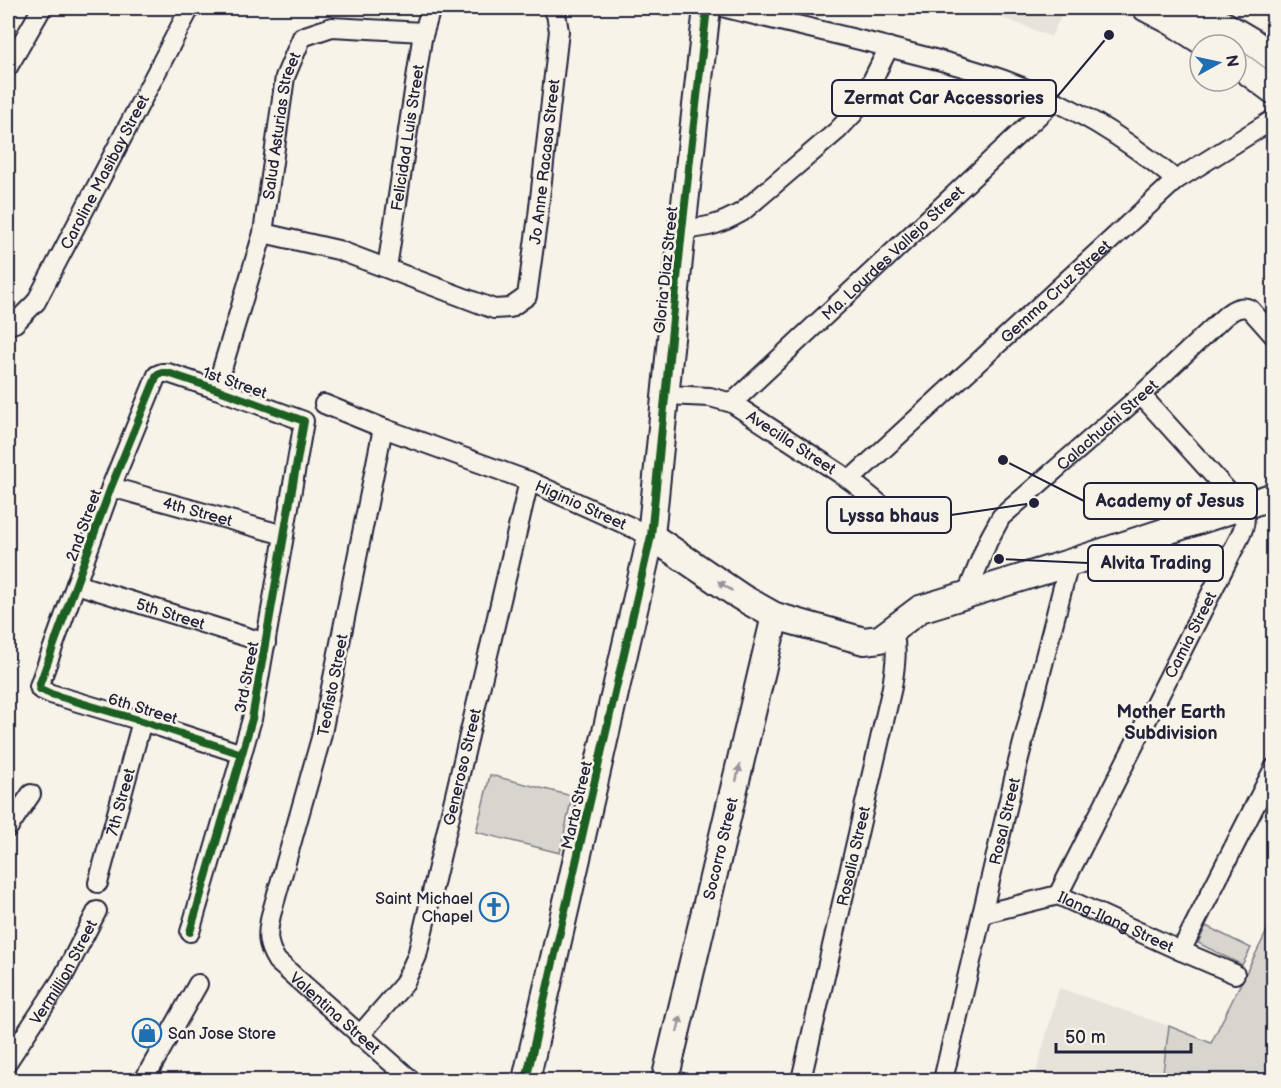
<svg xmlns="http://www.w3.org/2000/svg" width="1281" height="1088" font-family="'Balsamiq Sans',sans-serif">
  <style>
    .built { fill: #e7e3db }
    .green { fill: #d8d5cf; stroke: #7d7c85; stroke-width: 1.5 }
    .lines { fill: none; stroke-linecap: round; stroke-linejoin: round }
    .street-casing { stroke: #22223b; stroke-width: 22 }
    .secondary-casing { stroke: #22223b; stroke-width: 30 }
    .street { stroke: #f7f3e8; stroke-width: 18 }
    .secondary { stroke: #f7f3e8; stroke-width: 26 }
    .cycleway-casing { stroke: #f7f3e8; stroke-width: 11 }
    .cycleway { stroke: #1b5e20; stroke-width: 8 }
    .oneway { fill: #97959a }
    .labels { text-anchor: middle; stroke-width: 5; stroke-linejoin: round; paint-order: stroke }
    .street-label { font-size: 16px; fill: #22223b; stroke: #f7f3e8 }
    .poi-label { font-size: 16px; fill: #22223b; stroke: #f7f3e8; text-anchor: end }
    .neighbourhood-label { font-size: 18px; font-weight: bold; fill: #22223b; stroke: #f7f3e8 }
    .leader { fill: none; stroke: #22223b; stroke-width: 2 }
    .callout-dot { fill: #22223b; stroke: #f7f3e8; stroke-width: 2 }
    .callout { fill: #f7f3e8; stroke: #22223b; stroke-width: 2 }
    .callout-label { font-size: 18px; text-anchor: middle; font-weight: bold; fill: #22223b }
  </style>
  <rect width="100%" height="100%" fill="#f7f3e8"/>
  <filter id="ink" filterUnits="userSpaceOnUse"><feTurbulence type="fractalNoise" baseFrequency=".0167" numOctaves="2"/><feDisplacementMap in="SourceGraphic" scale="12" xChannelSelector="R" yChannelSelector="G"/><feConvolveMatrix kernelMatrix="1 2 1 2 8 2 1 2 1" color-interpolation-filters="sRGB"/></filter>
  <g filter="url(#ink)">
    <!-- built -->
    <g class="built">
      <path d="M975,8H1065L1051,37L1022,25Z"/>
      <path d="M1059,988L1169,1026L1162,1080H1034Z"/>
    </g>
    <!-- green -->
    <g class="green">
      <path d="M490,775L572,796L560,853L476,832Z"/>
      <path d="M1273,919V1080H1162L1169,1026L1211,1043Z"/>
      <path d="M1206,926L1251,948L1242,965L1198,943Z"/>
    </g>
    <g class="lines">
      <!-- street casing -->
      <g class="street-casing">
        <g id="street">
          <path d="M726,8C786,23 847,36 907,52C943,61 978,70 1012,83C1072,105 1127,139 1176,180"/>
          <path d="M8,67L42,8"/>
          <path d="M682,230C709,227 719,225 742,212L837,131L853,114L864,97L889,47"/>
          <path id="s1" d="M263,233L338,250L494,309L510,308L527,296L538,216L559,31L556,14L552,8"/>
          <path id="s2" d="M387,268L422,39L431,8"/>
          <path id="s3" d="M8,325L15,323L36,302L190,8"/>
          <path id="s4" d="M216,389L263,233L285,77L302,37L332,27L423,32"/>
          <path id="s5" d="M666,395L710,397L732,403L850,480L902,522"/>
          <path id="s6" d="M732,403L1054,101"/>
          <path id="s7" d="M324,404L383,428L529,481L651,536"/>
          <path id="s8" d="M383,428L321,738L271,915C267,934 266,944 277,961L411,1080"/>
          <path id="s9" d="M850,480L1176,180L1274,119"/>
          <path id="s10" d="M111,487L284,535"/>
          <path id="s11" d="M76,584L266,643"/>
          <path id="s12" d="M967,593L988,541L1001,517L1141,395L1224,317C1232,310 1240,305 1250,309L1274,336"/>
          <path d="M8,828L31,794"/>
          <path id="s13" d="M98,883L142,721"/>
          <path id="s14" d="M1058,895L1230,556C1237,541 1251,523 1242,507L1141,395"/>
          <path id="s15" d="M982,914L1058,895L1181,951L1235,974"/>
          <path d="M190,932L252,719L304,421L216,389L168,373H162L157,375L111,487L39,686L40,689L51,694L142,721L242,754"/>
          <path d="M1181,951L1274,768"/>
          <path id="s16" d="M359,1036L404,984L417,956L529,481"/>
          <path id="s17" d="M8,1061L62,979L97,911"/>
          <path d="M144,1080L198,984"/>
          <path id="s18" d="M801,1080L892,687C895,667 898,650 893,630"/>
          <path id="s19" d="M943,1080L1017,766L1069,563"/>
        </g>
      </g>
      <!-- secondary casing -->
      <g class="secondary-casing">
        <g id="secondary">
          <path d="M1146,8L1171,21L1208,45"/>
          <path d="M1195,8L1251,41L1274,58"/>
          <path d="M1236,63L1274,91"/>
          <path d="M651,536L741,597L775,616L864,641L880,639L920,609L1069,563L1274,496"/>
          <path d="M526,1080L651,536L682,230L707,8"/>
          <path id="s20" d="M665,1080L775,616"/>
        </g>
      </g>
      <!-- street -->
      <use href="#street" class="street"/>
      <!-- secondary -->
      <use href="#secondary" class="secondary"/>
      <!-- cycleway casing -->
      <g class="cycleway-casing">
        <g id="cycleway">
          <path d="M190,932L252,719L304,421L216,389L168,373H162L157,375L111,487L39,686L40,689L51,694L142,721L242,754"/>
          <path d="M526,1080L651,536L682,230L707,8"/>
        </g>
      </g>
      <!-- cycleway -->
      <use href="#cycleway" class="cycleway"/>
    </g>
    <!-- one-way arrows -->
    <defs><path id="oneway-solid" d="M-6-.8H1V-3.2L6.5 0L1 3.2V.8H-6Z" transform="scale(1.5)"/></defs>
    <g class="oneway">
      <use href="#oneway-solid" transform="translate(725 586) rotate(-146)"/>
      <use href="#oneway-solid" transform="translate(738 773) rotate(-77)"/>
      <use href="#oneway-solid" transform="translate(679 1024) rotate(-77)"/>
    </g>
  </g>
  <!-- icons -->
  <defs>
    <g id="church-ring" transform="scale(1.5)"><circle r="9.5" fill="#f7f3e8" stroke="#1f6fb2" stroke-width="1.5"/><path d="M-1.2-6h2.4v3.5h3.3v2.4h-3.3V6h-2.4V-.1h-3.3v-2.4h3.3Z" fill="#1f6fb2"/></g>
    <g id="shop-ring" transform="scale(1.5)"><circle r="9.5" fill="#f7f3e8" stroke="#1f6fb2" stroke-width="1.5"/><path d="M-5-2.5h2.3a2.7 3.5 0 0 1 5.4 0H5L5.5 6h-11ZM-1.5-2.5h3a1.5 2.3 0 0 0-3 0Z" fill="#1f6fb2"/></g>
  </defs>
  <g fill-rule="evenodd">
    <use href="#church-ring" x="494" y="907"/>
    <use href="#shop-ring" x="147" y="1033"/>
  </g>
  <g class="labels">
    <!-- street labels -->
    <g class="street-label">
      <text dy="6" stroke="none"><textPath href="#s4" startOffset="272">Salud Asturias Street</textPath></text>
      <text dy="6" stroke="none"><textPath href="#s2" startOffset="132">Felicidad Luis Street</textPath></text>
      <text dy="6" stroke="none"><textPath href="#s1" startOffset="416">Jo Anne Racasa Street</textPath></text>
      <text dy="6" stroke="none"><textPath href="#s3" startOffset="184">Caroline Masibay Street</textPath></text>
      <text dy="6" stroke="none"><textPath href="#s6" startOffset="220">Ma. Lourdes Vallejo Street</textPath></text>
      <text transform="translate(665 270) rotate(-84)" y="6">Gloria Diaz Street</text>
      <text dy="6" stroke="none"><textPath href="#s9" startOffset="279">Gemma Cruz Street</textPath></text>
      <text transform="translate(235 382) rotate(19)" y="6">1st Street</text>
      <text dy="6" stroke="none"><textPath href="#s12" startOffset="224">Calachuchi Street</textPath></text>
      <text dy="6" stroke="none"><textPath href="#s5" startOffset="138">Avecilla Street</textPath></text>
      <text dy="6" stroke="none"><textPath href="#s7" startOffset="276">Higinio Street</textPath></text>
      <text dy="6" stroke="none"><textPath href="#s10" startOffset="90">4th Street</textPath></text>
      <text transform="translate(83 525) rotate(-70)" y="6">2nd Street</text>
      <text dy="6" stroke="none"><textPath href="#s11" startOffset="99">5th Street</textPath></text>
      <text dy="6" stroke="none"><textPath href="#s14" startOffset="292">Camia Street</textPath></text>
      <text transform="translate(246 677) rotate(-79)" y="6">3rd Street</text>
      <text transform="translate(332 685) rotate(-79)" y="6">Teofisto Street</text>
      <text transform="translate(143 708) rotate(17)" y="6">6th Street</text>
      <text dy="6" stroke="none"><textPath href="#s16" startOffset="294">Generoso Street</textPath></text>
      <text dy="6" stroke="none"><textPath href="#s13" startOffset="84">7th Street</textPath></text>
      <text transform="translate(576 805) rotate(-77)" y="6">Marta Street</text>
      <text dy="6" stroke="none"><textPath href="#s19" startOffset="266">Rosal Street</textPath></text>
      <text dy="6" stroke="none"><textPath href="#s20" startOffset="238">Socorro Street</textPath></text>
      <text dy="6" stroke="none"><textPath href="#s18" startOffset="230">Rosalia Street</textPath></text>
      <text dy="6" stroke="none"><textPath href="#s15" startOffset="142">Ilang-Ilang Street</textPath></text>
      <text dy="6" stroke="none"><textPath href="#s17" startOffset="105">Vermillion Street</textPath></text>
      <text dy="6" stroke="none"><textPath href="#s8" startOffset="626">Valentina Street</textPath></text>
    </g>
    <!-- poi labels -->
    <g class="poi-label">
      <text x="473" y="904">Saint Michael<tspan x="473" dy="18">Chapel</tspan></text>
      <text x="168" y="1039" text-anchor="start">San Jose Store</text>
    </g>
    <!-- neighbourhood labels -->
    <g class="neighbourhood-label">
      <text x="1171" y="718">Mother Earth<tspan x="1171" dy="21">Subdivision</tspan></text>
    </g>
  </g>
  <!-- callouts -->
  <path class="leader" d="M1109 35L1056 98M1003 460L1084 501M1034 503L951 515M999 559L1088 563"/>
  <g class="callout-dot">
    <circle cx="1109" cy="35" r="6"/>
    <circle cx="1003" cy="460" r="6"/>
    <circle cx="1034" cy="503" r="6"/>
    <circle cx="999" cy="559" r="6"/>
  </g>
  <g class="callout">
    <rect x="832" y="80" width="224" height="36" rx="6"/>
    <rect x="1084" y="483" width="173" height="36" rx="6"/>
    <rect x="827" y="497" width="124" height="36" rx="6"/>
    <rect x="1088" y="545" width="135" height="36" rx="6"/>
  </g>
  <g class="callout-label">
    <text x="944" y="104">Zermat Car Accessories</text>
    <text x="1170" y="507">Academy of Jesus</text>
    <text x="889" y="522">Lyssa bhaus</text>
    <text x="1156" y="569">Alvita Trading</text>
  </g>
  <!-- margin -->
  <rect width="1281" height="1088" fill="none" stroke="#f7f3e8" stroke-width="30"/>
  <rect x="15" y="15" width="1251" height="1058" fill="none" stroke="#22223b" stroke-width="2" filter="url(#ink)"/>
  <!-- north arrow -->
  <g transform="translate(1218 63) rotate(82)"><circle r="28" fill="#f7f3e8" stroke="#a29fa3" stroke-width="1.5"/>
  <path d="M0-4.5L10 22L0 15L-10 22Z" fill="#1f6fb2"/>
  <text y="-9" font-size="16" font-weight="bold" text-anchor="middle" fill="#22223b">N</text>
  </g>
  <!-- scale -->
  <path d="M1056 1043v9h135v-9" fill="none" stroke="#22223b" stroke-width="3"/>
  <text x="1065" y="1043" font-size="18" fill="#22223b" stroke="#f7f3e8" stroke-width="4.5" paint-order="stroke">50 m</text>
</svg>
